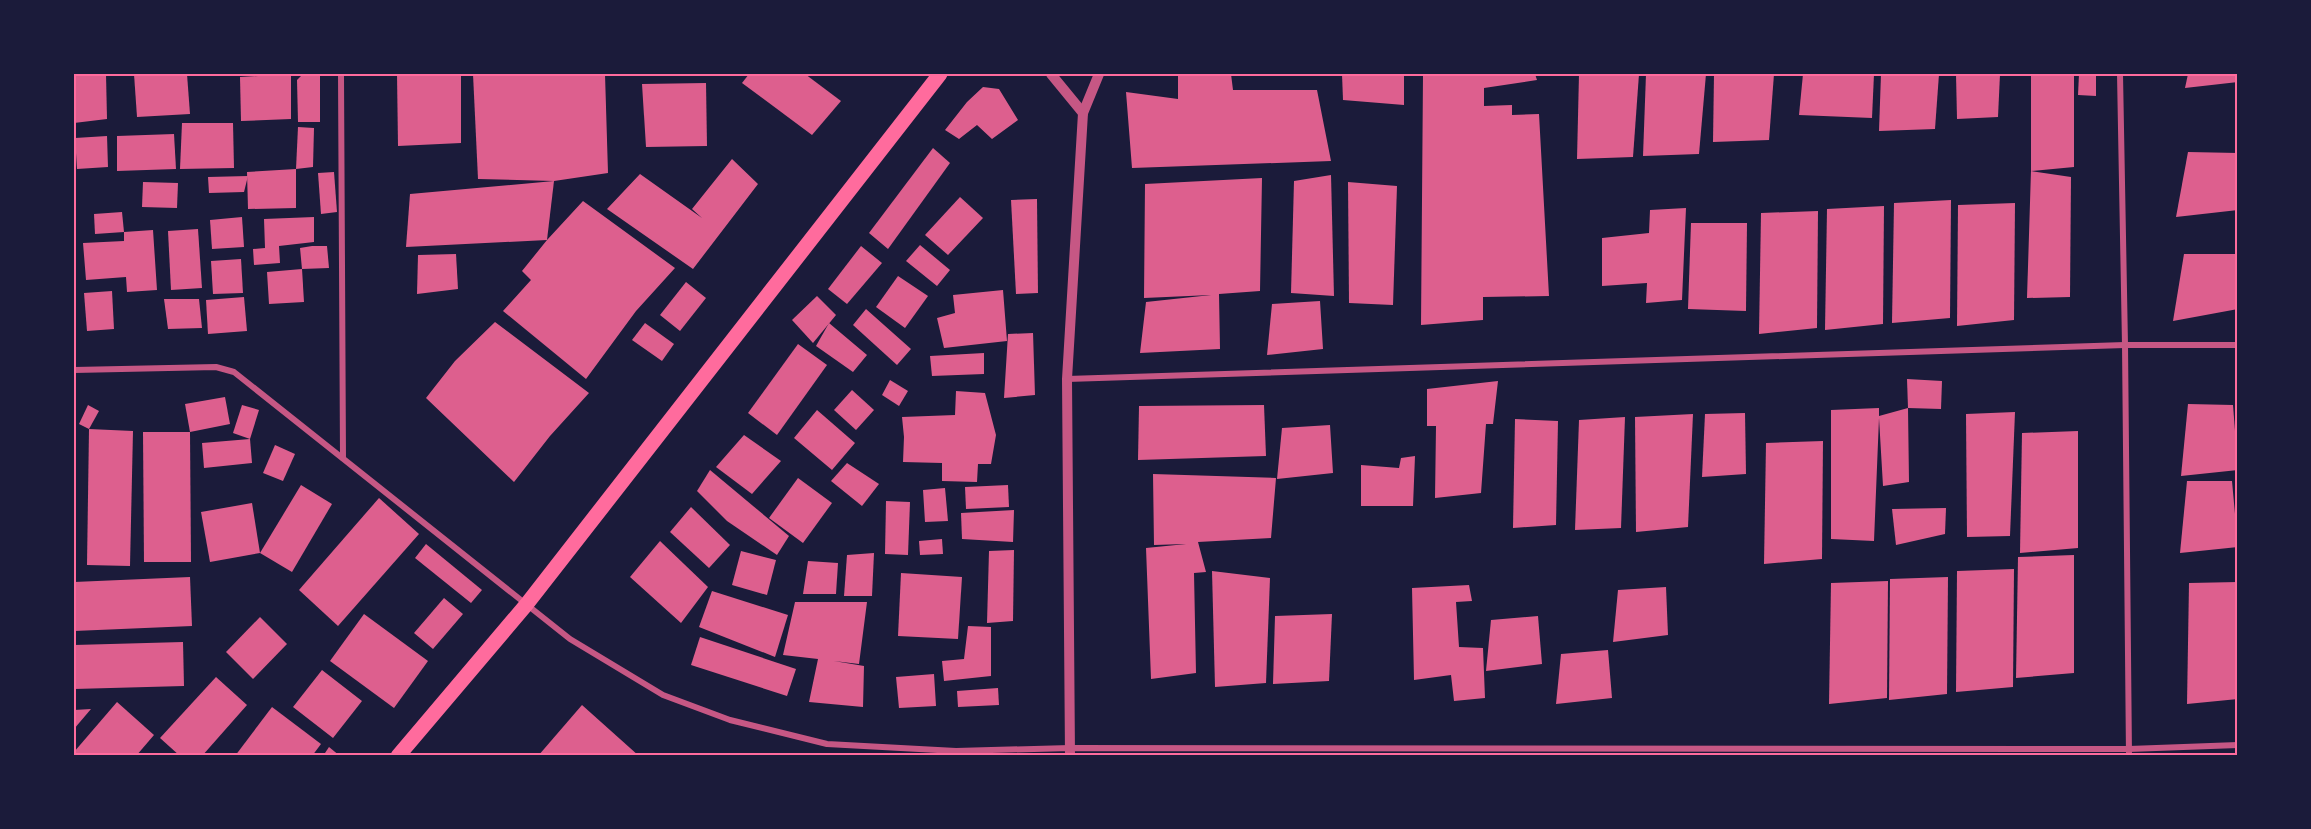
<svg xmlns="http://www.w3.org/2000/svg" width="2311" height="829" font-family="'Space Grotesk',sans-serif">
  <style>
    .building { fill: #dd5f8e }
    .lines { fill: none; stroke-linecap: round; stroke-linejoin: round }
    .minor { stroke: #c65784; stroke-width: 6 }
    .tertiary { stroke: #c65784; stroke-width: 10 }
    .primary { stroke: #ff6b9d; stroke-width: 15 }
    .neatline { fill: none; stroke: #ff6b9d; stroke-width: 2 }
  </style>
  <rect width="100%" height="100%" fill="#1b1b3a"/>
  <!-- building -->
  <g class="building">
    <path d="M74,74H106L107,119L74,123Z"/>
    <path d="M134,74H187L190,114L137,117Z"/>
    <path d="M291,74V119L241,121L240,77Z"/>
    <path d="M303,74H320V122H298L297,80Z"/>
    <path d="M397,74H461V143L398,146Z"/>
    <path d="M473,74H605L608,173L554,181L478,179Z"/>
    <path d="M749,74H805L841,101L812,135L742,83Z"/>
    <path d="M1178,74H1231L1233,90H1317L1331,161L1132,168L1126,92L1178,99Z"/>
    <path d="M1342,74H1404V105L1343,100Z"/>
    <path d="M1423,74H1535L1537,80L1484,88V106L1512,105V115L1539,114L1549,296L1483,297V320L1421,325Z"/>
    <path d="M1579,74H1639L1633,157L1577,159Z"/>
    <path d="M1646,74H1706L1699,154L1643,156Z"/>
    <path d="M1714,74H1774L1769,140L1713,142Z"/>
    <path d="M1803,74H1874L1872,118L1799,115Z"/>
    <path d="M1881,74H1939L1935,129L1879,131Z"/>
    <path d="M1956,74H2000L1998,117L1957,119Z"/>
    <path d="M2031,74H2074V167L2031,171Z"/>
    <path d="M2079,74H2096V96L2078,95Z"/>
    <path d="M2188,74H2238V82L2185,88Z"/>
    <path d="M706,83L707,146L646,147L642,84Z"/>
    <path d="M983,87L999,89L1018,120L992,139L977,125L959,139L945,130L967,102Z"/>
    <path d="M182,123H233L234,168L180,169Z"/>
    <path d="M298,127L314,128L313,167L296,169Z"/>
    <path d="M174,134L176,169L117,171V136Z"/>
    <path d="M107,136L108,167L77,169L75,138Z"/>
    <path d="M933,148L950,163L888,249L869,233Z"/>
    <path d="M2188,152L2238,153V210L2176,217Z"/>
    <path d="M732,159L758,184L693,269L607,209L640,174L702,218L692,209Z"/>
    <path d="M296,169V208L248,209L247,172Z"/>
    <path d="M2031,171L2071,177L2070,297L2027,298Z"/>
    <path d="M334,172L337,212L321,214L318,173Z"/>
    <path d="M1331,175L1334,296L1291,293L1294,181Z"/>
    <path d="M248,176L244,192L209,193L208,177Z"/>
    <path d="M1262,178L1260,291L1219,294L1220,349L1140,353L1146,302L1211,295L1144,298L1145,184Z"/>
    <path d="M554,181L547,240L406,247L410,194Z"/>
    <path d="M143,182L178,183L177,208L142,207Z"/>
    <path d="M1348,182L1397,186L1393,305L1349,303Z"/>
    <path d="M960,197L983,218L948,255L925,235Z"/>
    <path d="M1037,199L1038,293L1016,294L1011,200Z"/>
    <path d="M1951,200L1950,318L1892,323L1894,203Z"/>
    <path d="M583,201L675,268L636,311L586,379L503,311L531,280L522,271L547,240Z"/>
    <path d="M2015,203L2014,320L1957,326L1958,205Z"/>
    <path d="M1884,206L1883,324L1825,330L1827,209Z"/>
    <path d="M1686,208L1682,300L1646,303L1647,283L1602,286V238L1649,233L1650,210Z"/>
    <path d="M1818,211L1817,328L1759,334L1761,213Z"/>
    <path d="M122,212L124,232L95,234L94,214Z"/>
    <path d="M242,217L244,247L212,249L210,220Z"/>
    <path d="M314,217V242L279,246L280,263L254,265L253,249L265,248L264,219Z"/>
    <path d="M1691,223H1747L1746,311L1688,309Z"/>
    <path d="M198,229L202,288L171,290L168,231Z"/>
    <path d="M153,230L157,290L127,292L126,277L86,280L83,243L124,241V232Z"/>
    <path d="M920,245L950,270L937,286L906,261Z"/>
    <path d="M312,246H327L329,268L302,269L300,248Z"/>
    <path d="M861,246L882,263L847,304L828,289Z"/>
    <path d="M456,254L458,289L417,294L418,255Z"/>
    <path d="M2184,254H2238V309L2173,321Z"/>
    <path d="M241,259L243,293L213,294L211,261Z"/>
    <path d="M302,269L304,302L269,304L267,272Z"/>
    <path d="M898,276L928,296L905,328L876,307Z"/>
    <path d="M686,282L706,298L680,331L660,315Z"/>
    <path d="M1003,290L1007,341L944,348L937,318L955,313L953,295Z"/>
    <path d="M112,291L114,329L87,331L84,293Z"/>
    <path d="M817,296L836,315L813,343L792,320Z"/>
    <path d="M244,297L247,331L208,334L206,300Z"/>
    <path d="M164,299H199L202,328L168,329Z"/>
    <path d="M1320,301L1323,349L1267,355L1272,304Z"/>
    <path d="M866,309L911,349L897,365L853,325Z"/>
    <path d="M495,322L589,393L550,436L514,482L426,398L455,361Z"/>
    <path d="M645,323L674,344L662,361L632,340Z"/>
    <path d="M829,323L867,355L853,372L816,346Z"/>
    <path d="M1033,333L1035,395L1004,398L1008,334Z"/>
    <path d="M798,344L827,365L777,435L748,413Z"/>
    <path d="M984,353V374L932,376L930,356Z"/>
    <path d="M1907,379L1942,381L1941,409L1908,408Z"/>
    <path d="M890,380L908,391L899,406L882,395Z"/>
    <path d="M1498,381L1493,424H1486L1481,493L1435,498L1436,426H1427V389Z"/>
    <path d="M852,390L874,410L856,430L834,410Z"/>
    <path d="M956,391L985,393L996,435L991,464H978L977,482L942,481V463L903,462L904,437L902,417L955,415Z"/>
    <path d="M225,397L230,424L190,432L185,404Z"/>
    <path d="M2188,404L2233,405L2238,470L2181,476Z"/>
    <path d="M88,405L99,411L89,429L79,424Z"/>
    <path d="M242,405L259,410L250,439L233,433Z"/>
    <path d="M1264,405L1266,456L1138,460L1139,406Z"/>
    <path d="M1879,408V416L1908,408L1909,482L1883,486L1879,418L1874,541L1831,539V410Z"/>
    <path d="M817,410L855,443L832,470L794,438Z"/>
    <path d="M2015,412L2010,536L1967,537L1966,414Z"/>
    <path d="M1745,413L1746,474L1702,477L1705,414Z"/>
    <path d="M1693,414L1688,527L1636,532L1635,417Z"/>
    <path d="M1625,417L1621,528L1575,530L1579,420Z"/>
    <path d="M1515,419L1558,421L1556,525L1513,528Z"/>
    <path d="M1330,425L1333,473L1277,479L1282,428Z"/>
    <path d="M89,429L133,431L130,566L87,565Z"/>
    <path d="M2078,431V548L2020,553L2022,433Z"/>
    <path d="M143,432H190L191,562H144Z"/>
    <path d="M744,435L781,461L752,494L716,467Z"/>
    <path d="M250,439L252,463L204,468L202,443Z"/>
    <path d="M1823,441L1822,559L1764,564L1766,443Z"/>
    <path d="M275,445L295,454L283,481L263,473Z"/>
    <path d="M1415,456L1413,506H1361V465L1399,468L1401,458Z"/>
    <path d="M847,463L879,484L862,506L831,481Z"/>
    <path d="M710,470L789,536L777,555L727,521L697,491Z"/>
    <path d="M1153,474L1276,478L1271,538L1198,542L1206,572L1194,573L1196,673L1151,679L1146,548L1186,544L1154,545Z"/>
    <path d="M798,478L832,503L803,543L769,518Z"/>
    <path d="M2187,481H2232L2238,547L2180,553Z"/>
    <path d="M301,485L332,504L292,572L260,553Z"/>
    <path d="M1008,485L1009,507L966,509L965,487Z"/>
    <path d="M945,488L948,521L925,522L923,490Z"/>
    <path d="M379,498L419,534L338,626L299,590Z"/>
    <path d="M886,501L910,502L908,555L885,554Z"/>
    <path d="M252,503L260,553L210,562L201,512Z"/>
    <path d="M691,507L730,545L709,568L670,532Z"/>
    <path d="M1946,508L1945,534L1896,545L1892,509Z"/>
    <path d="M1014,510L1013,542L962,539L961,513Z"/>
    <path d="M942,539L943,554L920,555L919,541Z"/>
    <path d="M660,541L708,587L681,623L630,577Z"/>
    <path d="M426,544L482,590L471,603L415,558Z"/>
    <path d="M1014,550L1013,621L987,623L989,551Z"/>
    <path d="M741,551L776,560L767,595L732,585Z"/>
    <path d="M874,553L872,596H844L847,555Z"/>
    <path d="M2074,555V673L2016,678L2018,557Z"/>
    <path d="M808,561L838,563L836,594H803Z"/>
    <path d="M2014,569L2013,687L1956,692L1957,571Z"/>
    <path d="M1212,571L1270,578L1266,683L1215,687Z"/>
    <path d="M901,573L962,577L958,639L898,636Z"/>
    <path d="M190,577L192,626L74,631V582Z"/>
    <path d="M1948,577L1947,694L1889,700L1890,579Z"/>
    <path d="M1888,581L1887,698L1829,704L1831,583Z"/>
    <path d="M2238,582V699L2187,704L2189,583Z"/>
    <path d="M1469,585L1472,601L1456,602L1459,647L1483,648L1485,698L1454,701L1451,675L1414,680L1412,588Z"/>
    <path d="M1666,587L1668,635L1613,642L1618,590Z"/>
    <path d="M712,591L788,615L775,657L699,627Z"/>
    <path d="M444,598L463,614L433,649L414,633Z"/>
    <path d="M795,602H867L859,664L834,661L864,666L863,707L809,702L818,659L783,655Z"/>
    <path d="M364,614L428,661L394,708L330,661Z"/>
    <path d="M1332,614L1329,681L1273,684L1275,616Z"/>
    <path d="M1538,616L1542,664L1486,671L1491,620Z"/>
    <path d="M260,617L287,644L253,679L226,652Z"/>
    <path d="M968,626L991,627V676L944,681L942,661L964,659Z"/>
    <path d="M700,637L796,669L787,696L691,665Z"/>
    <path d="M183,642L184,686L74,689V645Z"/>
    <path d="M1608,650L1612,698L1556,704L1561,654Z"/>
    <path d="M322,670L362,701L333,738L293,707Z"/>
    <path d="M934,674L936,706L899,708L896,677Z"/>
    <path d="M216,677L247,705L202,756H180L160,738Z"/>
    <path d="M998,688L999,705L958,707L957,691Z"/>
    <path d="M117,702L154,735L136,756H74V752Z"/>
    <path d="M582,705L639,756H538Z"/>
    <path d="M272,707L321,744L312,756H235Z"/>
    <path d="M91,709L74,729V710Z"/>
    <path d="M329,747L340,756H323Z"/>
  </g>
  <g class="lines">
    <!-- minor -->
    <g class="minor">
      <path d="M341,74L343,458"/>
      <path d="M2120,74L2125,345L2129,756"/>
      <path d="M74,370L216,367L234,372L570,639L663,695L730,720L827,744L956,751L1070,748L2129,749L2238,745"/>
      <path d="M1067,379L2125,345H2238"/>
    </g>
    <!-- tertiary -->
    <g class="tertiary">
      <path d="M1051,74L1083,113"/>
      <path d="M1070,756L1067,379L1083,113L1099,74"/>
    </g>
    <!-- primary -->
    <path class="primary" d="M398,756L526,605L940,74"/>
  </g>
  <!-- border -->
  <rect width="2311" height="829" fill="none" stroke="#1b1b3a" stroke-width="150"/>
  <rect x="75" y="75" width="2161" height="679" class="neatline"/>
</svg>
